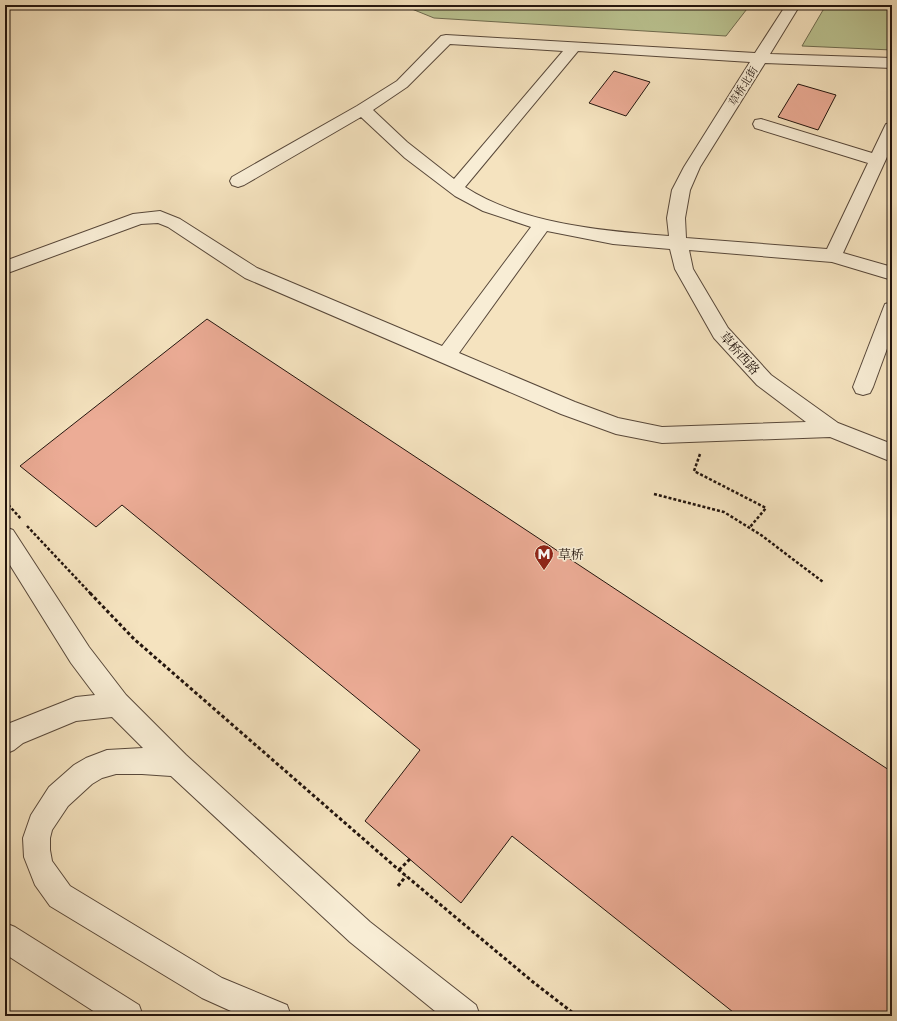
<svg xmlns="http://www.w3.org/2000/svg" width="897" height="1021" font-family="'IM FELL French Canon','Noto Serif SC',serif">
  <style>
    .green { fill: #bbc492; stroke: #6f6c50 }
    .building { fill: #ecac96; stroke: #23150e }
    .lines { fill: none; stroke-linecap: round; stroke-linejoin: round }
    .minor-casing { stroke: #58483a; stroke-width: 2 }
    .path-far1 { stroke: #23150e; stroke-width: 2.5; stroke-dasharray: 3 2; stroke-linecap: butt }
    .path { stroke: #23150e; stroke-width: 3; stroke-dasharray: 3.5 2.5; stroke-linecap: butt }
    .minor { fill: #f8edd5; fill-rule: evenodd }
    .labels { text-anchor: middle; stroke-width: 3.5; stroke-linejoin: round; paint-order: stroke }
    .far-street-label { font-size: 11px; fill: #23150e; stroke: #f8edd5 }
    .street-label { font-size: 13px; fill: #23150e; stroke: #f8edd5 }
    .poi-label { font-size: 13px; fill: #23150e; stroke: #f8edd5; text-anchor: start }
  </style>
  <rect width="100%" height="100%" fill="#f5e3bf"/>
  <filter id="stains"><feTurbulence type="fractalNoise" baseFrequency=".005" numOctaves="4"/><feColorMatrix values="0 0 0 0 .2 0 0 0 0 .09 0 0 0 0 .02 0 0 0 .5 -.17"/></filter>
  <radialGradient id="worn" r=".72"><stop offset=".6" stop-color="#630" stop-opacity="0"/><stop offset="1" stop-color="#630" stop-opacity=".3"/></radialGradient>
  <!-- green -->
  <g class="green">
    <path d="M402,5H750L726,36L434,18Z"/>
    <path d="M826,5H892V50L802,46Z"/>
  </g>
  <!-- building -->
  <g class="building">
    <path d="M614,71L650,82L626,116L589,103Z"/>
    <path d="M798,84L836,95L818,130L778,117Z"/>
    <path d="M207,319L892,772V1016H738L512,836L461,903L365,821L420,750L122,505L96,527L20,466Z"/>
  </g>
  <g class="lines">
    <!-- minor casing -->
    <g class="minor-casing">
      <g id="minor">
        <path d="M786,5H800L770,54L892,58V68L765,63L700,167L690,190L685,218L686,238L827,249L868,163L755,128L753,124L755,120L761,119L872,153L884,128L886,124L892,123V146L843,253L892,267V280L832,262L689,250L693,269L728,328L771,375L838,423L892,444V462L830,437L662,443L616,434L561,414L245,278L168,227L158,223L141,224L5,274V261L133,214L160,211L180,219L257,268L442,346L531,227L483,211L455,196L405,158L361,117L244,185L238,187L232,185L230,181L232,177L357,106L397,81L441,36L446,35L755,53ZM450,44L563,51L454,179L407,142L373,110L407,87ZM578,51L750,62L684,167L672,190L667,218L669,236C602,231 522,224 465,187ZM547,231L613,244L670,249L675,269L714,338L757,385L806,422L662,427L618,418L575,402L459,353Z"/>
        <path d="M892,302V335L873,387L870,393L863,395L856,393L853,387L883,309L885,304Z"/>
        <path d="M5,527L13,530L89,647L126,695L186,755L370,922L476,1005L480,1016H441L350,942L171,776L142,774H116L102,778L92,784L68,806L52,830L50,838V850L52,861L70,886L222,978L287,1005L291,1016H242L202,998L50,906L35,885L24,857L23,838L31,815L49,787L74,765L86,758L107,750L143,748L112,717L76,721L23,743L14,750L5,754V725L76,697L95,695L71,663L5,557Z"/>
        <path d="M5,923L15,927L139,1005L143,1016H101L5,954Z"/>
      </g>
    </g>
    <!-- path-far1 -->
    <g class="path-far1">
      <path d="M700,454L694,471L766,508L750,527"/>
      <path d="M654,494L724,512L761,535L823,582"/>
      <path d="M5,501L21,519"/>
      <path d="M27,526L91,594"/>
    </g>
    <!-- path -->
    <g class="path">
      <path d="M90,593L134,639L399,870L533,982L577,1016"/>
      <path d="M399,870L410,859"/>
      <path d="M398,886L406,876"/>
    </g>
    <!-- minor -->
    <use href="#minor" class="minor"/>
  </g>
  <!-- icons -->
  <defs>
    <g id="metro-pin" transform="scale(1)"><path d="M0 17L-7.5 6A9.5 9.5 0 1 1 7.5 6Z" fill="#8f2418" stroke="#f8edd5"/><path d="M-5.5 5V-5H-3L0 0L3-5H5.5V5H3V-.5L0 4L-3-.5V5Z" fill="#fff"/></g>
  </defs>
  <g fill-rule="evenodd">
    <use href="#metro-pin" x="544" y="554"/>
  </g>
  <g class="labels">
    <!-- far-street labels -->
    <g class="far-street-label">
      <text transform="translate(743 86) rotate(-58)" y="4">草桥北街</text>
    </g>
    <!-- street labels -->
    <g class="street-label">
      <text transform="translate(740 353) rotate(48)" y="5">草桥西路</text>
    </g>
    <!-- poi labels -->
    <g class="poi-label">
      <text x="558" y="559">草桥</text>
    </g>
  </g>
  <!-- margin -->
  <rect width="897" height="1021" fill="none" stroke="#f5e3bf" stroke-width="20"/>
  <rect x="6" y="6" width="885" height="1009" fill="none" stroke="#23150e" stroke-width="2"/>
  <rect x="10" y="10" width="877" height="1001" fill="none" stroke="#23150e"/>
  <rect width="100%" height="100%" filter="url(#stains)"/>
  <rect width="100%" height="100%" fill="url(#worn)"/>
</svg>
